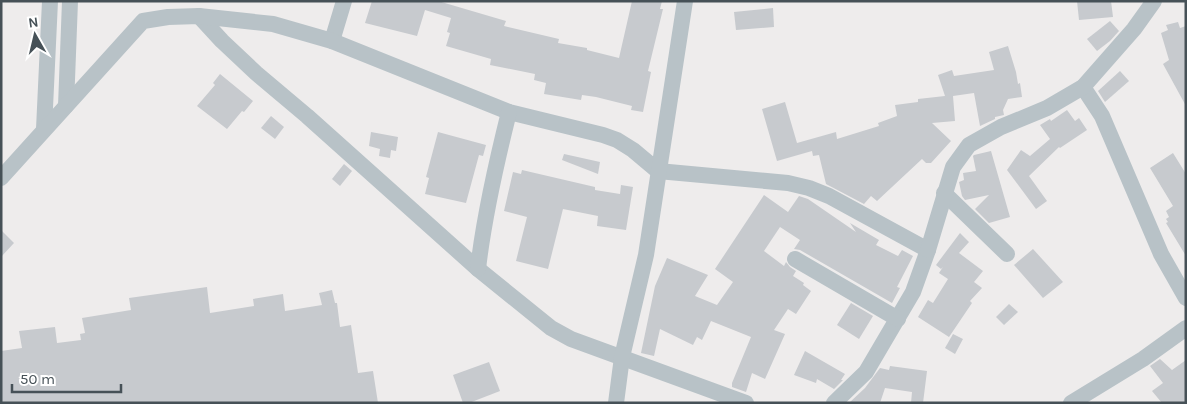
<svg xmlns="http://www.w3.org/2000/svg" width="1187" height="404" font-family="Karla,sans-serif">
  <style>
    .building { fill: #c7cace }
    .lines { fill: none; stroke-linecap: round; stroke-linejoin: round }
    .street { stroke: #b8c2c7; stroke-width: 16 }
  </style>
  <rect width="100%" height="100%" fill="#eeecec"/>
  <!-- building -->
  <g class="building">
    <path d="M372,1H438L506,21L504,26L559,39L558,43L587,48V50L619,58L632,1H662L660,9H663L648,71L651,72L643,112L631,110L632,106L596,97L582,95L581,100L544,94L546,83L534,80L535,74L490,65L491,59L446,46L450,33L447,32L451,18L425,10L417,36L365,23Z"/>
    <path d="M1077,1H1111L1113,17L1079,20Z"/>
    <path d="M773,8L774,27L736,30L734,12Z"/>
    <path d="M1110,21L1119,31L1110,41L1097,51L1087,39Z"/>
    <path d="M1178,22L1180,28L1186,26V106L1163,64L1169,60L1161,33L1168,30L1166,25Z"/>
    <path d="M1008,46L1016,72L1018,84L1020,83L1022,97L1008,99L1003,110L1004,115L995,117V119L980,126L974,93L953,96L955,121L932,123L951,141L931,163H926L922,159L877,201L871,196L864,204L826,184L819,155L813,156L812,151L777,161L762,109L785,102L797,143L836,132L837,139L879,126L878,123L897,116L895,105L918,102V99L945,96L938,75L952,70L954,76L994,70L989,52Z"/>
    <path d="M1120,71L1129,81L1105,102L1098,91Z"/>
    <path d="M220,74L253,101L244,112L242,111L227,129L197,106L215,85L213,83Z"/>
    <path d="M1067,110L1075,121L1079,118L1087,130L1060,148L1059,147L1029,176L1047,201L1036,209L1007,170L1021,150L1030,156L1050,139L1040,125L1050,119L1051,121Z"/>
    <path d="M271,116L284,127L275,139L261,128Z"/>
    <path d="M371,132L398,137L396,151L391,150L390,158L379,156L380,149L369,146Z"/>
    <path d="M438,132L486,145L483,156L479,155L466,203L425,194L429,178L426,177Z"/>
    <path d="M991,151L1010,217L989,223L975,209L989,195L965,200L962,196L959,182L964,180L963,173L976,171L973,156L974,155Z"/>
    <path d="M1173,153L1186,174V256L1166,223L1168,222L1166,219L1169,217L1166,211L1173,206L1150,168Z"/>
    <path d="M564,154L600,162L598,174L562,160Z"/>
    <path d="M344,164L352,171L340,186L332,179Z"/>
    <path d="M522,170L595,187V190L620,194L621,185L633,187L626,230L597,226L598,216L563,209L548,269L516,261L527,217L504,211L513,172L521,174Z"/>
    <path d="M764,195L788,212L799,196L808,199L856,232L850,223L879,240L876,245L898,256L902,250L913,256L897,287L900,288L892,303L800,250L794,249L800,240L780,227L764,251L784,266L786,262L790,267L796,271L793,276L804,283L803,285L811,291L796,314L788,309L774,330L785,334L765,379L752,373L746,392L732,387V383L751,337L711,321L702,340L697,337L693,345L660,329L654,356L641,353L655,286L667,258L708,275L695,296L717,305L733,282L715,269Z"/>
    <path d="M1,230L14,243L1,257Z"/>
    <path d="M960,233L969,242L959,253L983,271L974,282L982,288L970,301L972,303L949,337L918,317L928,300L933,303L948,279L939,273L943,267L941,269L936,265Z"/>
    <path d="M1033,249L1063,282L1043,298L1014,265Z"/>
    <path d="M207,287L210,313L254,306L253,299L283,294L285,311L322,305L319,293L332,290L335,303H337L340,327L351,325L358,373L373,371L378,403H1V351L22,348L19,331L55,327L57,343L81,340L80,334L85,333L82,318L131,310L129,298Z"/>
    <path d="M851,303L873,316L859,339L837,325Z"/>
    <path d="M1009,304L1018,312L1004,325L996,317Z"/>
    <path d="M953,334L963,339L955,354L945,348Z"/>
    <path d="M805,351L845,374L841,380H843L834,389L817,379L816,383L794,375Z"/>
    <path d="M1160,359L1172,370L1186,360V403H1162L1152,391L1163,383L1150,366Z"/>
    <path d="M489,362L500,391L469,403H463L453,375Z"/>
    <path d="M890,366L927,371L923,403H911L912,392L885,388L880,403H849L865,388L880,368L889,370Z"/>
  </g>
  <g class="lines">
    <!-- street -->
    <g class="street">
      <path d="M199,16L222,41L256,73L307,116L478,269L551,328L571,339L746,403"/>
      <path d="M332,41L344,1"/>
      <path d="M1083,87L1102,116L1161,254L1186,298"/>
      <path d="M66,106L70,1"/>
      <path d="M44,129L50,1"/>
      <path d="M1,178L143,21L168,17L199,16L273,24L332,41L509,112L603,135L617,140L633,150L658,171L788,183L809,188L829,196L928,250L913,292L866,372L834,403"/>
      <path d="M944,193L1007,254"/>
      <path d="M928,250L953,167L969,145L1001,127L1047,108L1083,87L1134,29L1154,1"/>
      <path d="M795,259L898,319"/>
      <path d="M478,269C484,216 496,164 509,112"/>
      <path d="M616,403L622,357L646,255L685,1"/>
      <path d="M1071,403L1143,359L1186,328"/>
    </g>
  </g>
  <!-- border -->
  <rect width="1187" height="404" fill="none" stroke="#465157" stroke-width="5"/>
  <!-- north arrow -->
  <g transform="translate(35 35) rotate(352)" stroke="#ffffff" stroke-width="4" paint-order="stroke">
  <path d="M0-4L9 19L0 12L-9 19Z" fill="#465157"/>
  <text y="-8" font-size="14" font-weight="bold" text-anchor="middle" fill="#465157">N</text>
  </g>
  <!-- scale -->
  <path d="M12 384v8h109v-8" fill="none" stroke="#465157" stroke-width="2.5"/>
  <text x="20" y="384" font-size="15" fill="#465157" stroke="#ffffff" stroke-width="4" paint-order="stroke">50 m</text>
</svg>
